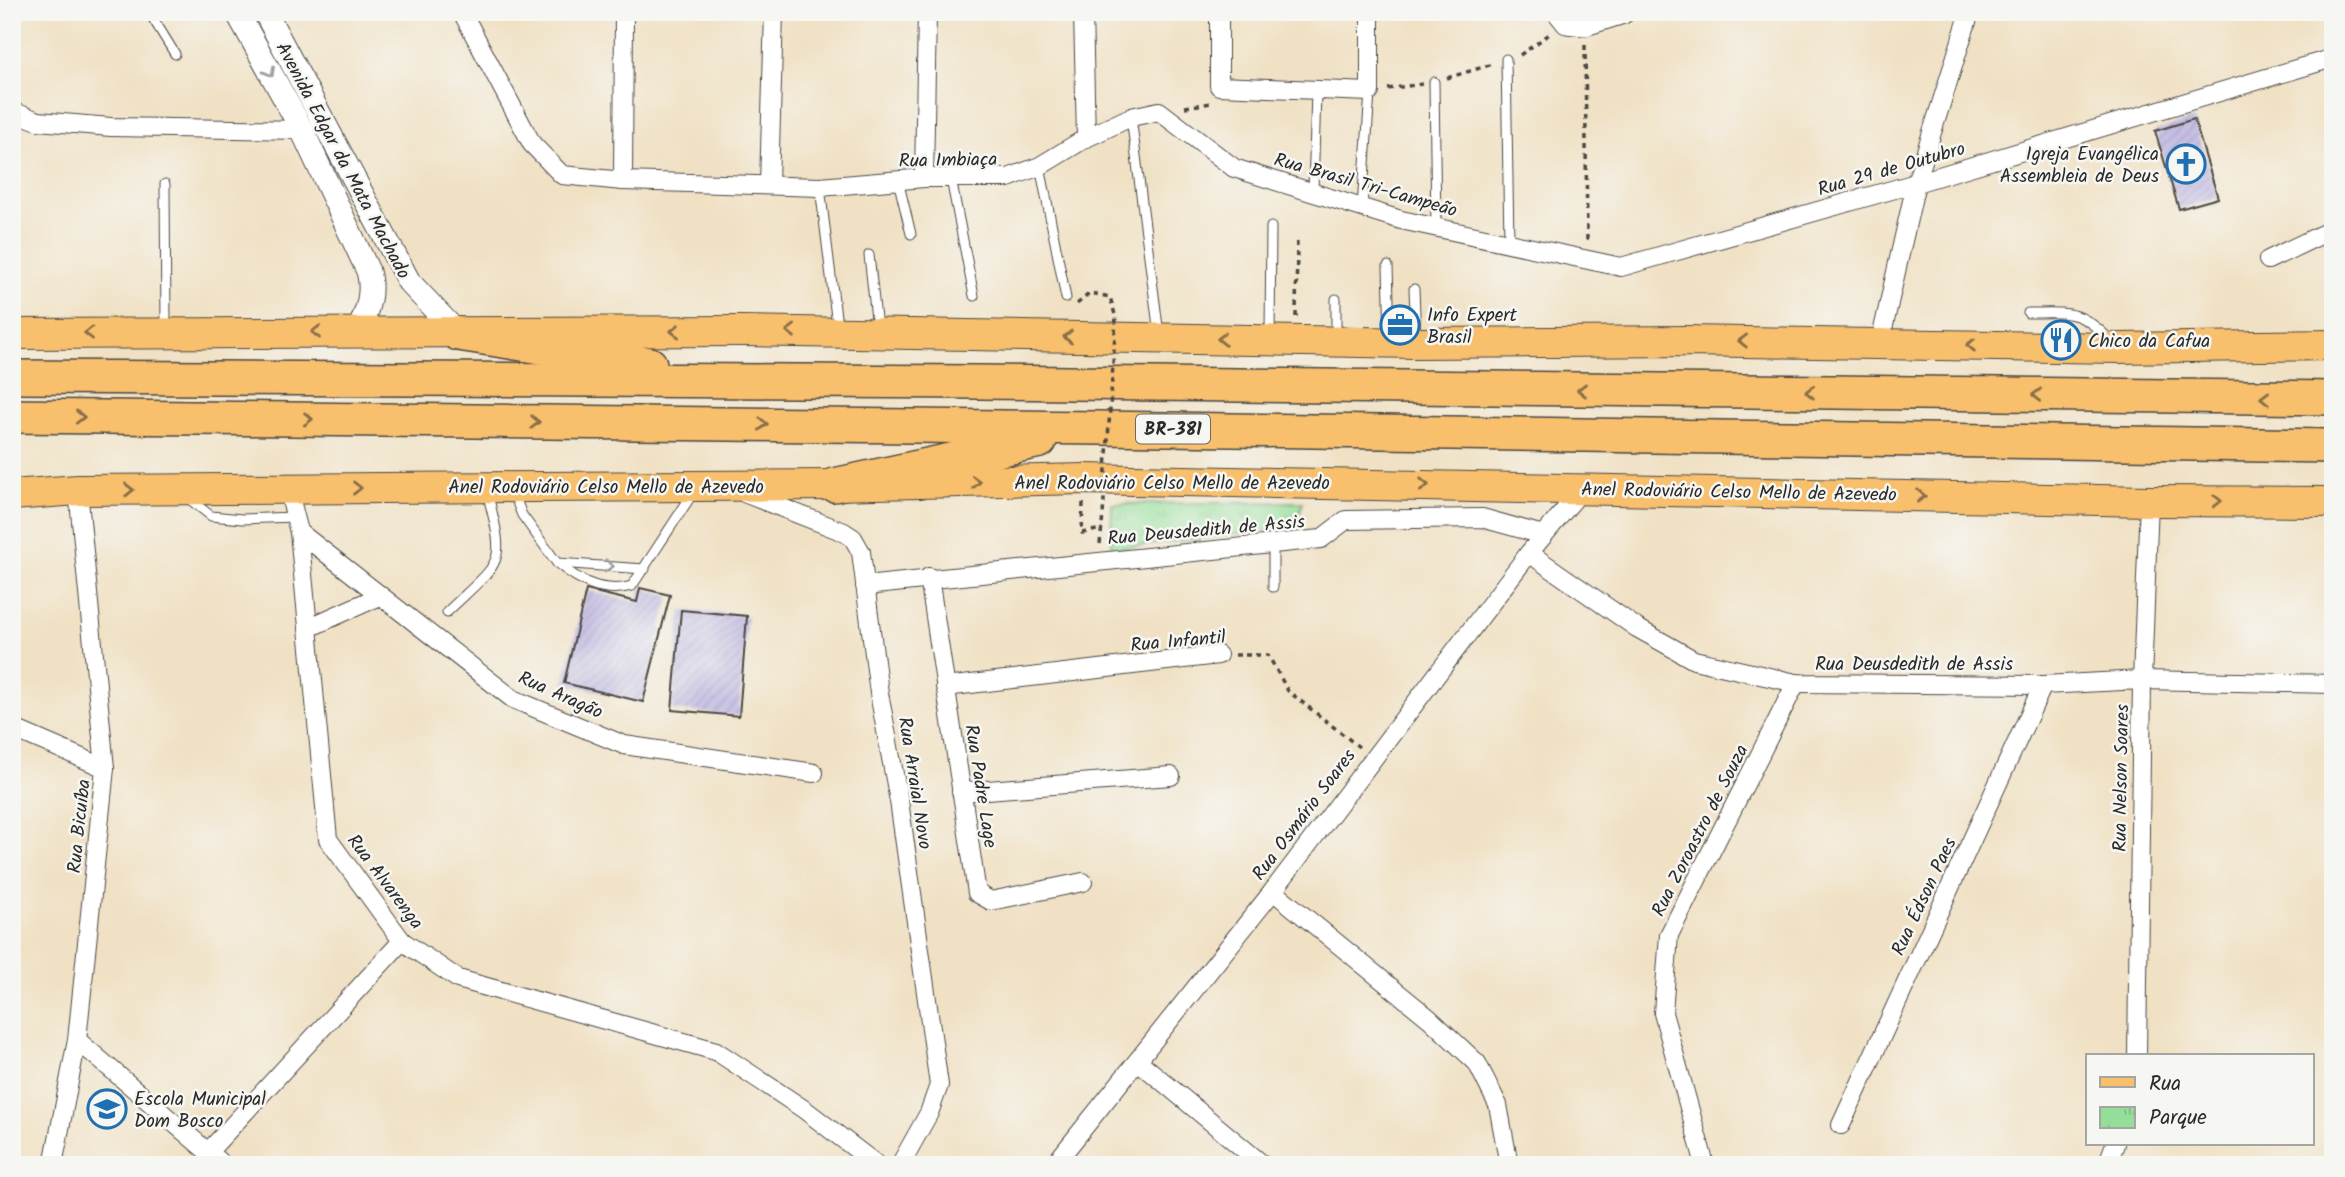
<svg xmlns="http://www.w3.org/2000/svg" width="2345" height="1177" font-family="Kalam,sans-serif">
  <style>
    .park { fill: url(#park-tufts); stroke: #608462; stroke-width: 2 }
    .building { fill: url(#building-hatch) }
    .lines { fill: none; stroke-linecap: round; stroke-linejoin: round }
    .service-casing { stroke: #494642; stroke-width: 11 }
    .minor-casing { stroke: #494642; stroke-width: 20 }
    .tertiary-casing { stroke: #494642; stroke-width: 25 }
    .primary-casing { stroke: #494642; stroke-width: 32 }
    .motorway-casing { stroke: #494642; stroke-width: 36 }
    .path { stroke: #494642; stroke-width: 3.5; stroke-dasharray: 5 5; stroke-linecap: butt }
    .service { stroke: #fff; stroke-width: 9 }
    .minor { stroke: #fff; stroke-width: 18 }
    .tertiary { stroke: #fff; stroke-width: 23 }
    .primary { stroke: #f8bf6c; stroke-width: 30 }
    .motorway { stroke: #f8bf6c; stroke-width: 33 }
    .path-bridge { stroke: #494642; stroke-width: 3.5; stroke-dasharray: 5 5; stroke-linecap: butt }
    .oneway { stroke: #a0a0a0 }
    .oneway2 { stroke: #876e48 }
    .labels { text-anchor: middle; stroke-width: 5; stroke-linejoin: round; paint-order: stroke }
    .shield { fill: #f6f6f2; stroke: #686867; stroke-width: 2 }
    .shield-label { font-size: 18px; font-weight: bold; fill: #2b2b2b }
    .poi-label { font-size: 19px; fill: #2b2b2b; stroke: #f6f6f2; text-anchor: start }
    .street-label { font-size: 19px; fill: #2b2b2b; stroke: #f6f6f2 }
  </style>
  <defs>
    <pattern id="park-tufts" width="24" height="20" patternUnits="userSpaceOnUse" patternTransform="scale(1.75)"><rect width="24" height="20" fill="#94de99"/><path d="M3 7l-1-3M5 7V3M7 7l1-3M15 17l-1-3M17 17v-4M19 17l1-3" fill="none" stroke="#80bf84"/></pattern>
    <pattern id="building-hatch" width="6" height="6" patternUnits="userSpaceOnUse" patternTransform="scale(1.75)"><rect width="6" height="6" fill="#b8afe0"/><path d="M-1 1l2-2M0 6l6-6M5 7l2-2" fill="none" stroke="#968fb6"/></pattern>
  </defs>
  <rect width="100%" height="100%" fill="#f6f6f2"/>
  <filter id="ink" filterUnits="userSpaceOnUse"><feTurbulence type="fractalNoise" baseFrequency=".0143" numOctaves="2"/><feDisplacementMap in="SourceGraphic" scale="14" xChannelSelector="R" yChannelSelector="G"/><feConvolveMatrix kernelMatrix="1 2 1 2 8 2 1 2 1" color-interpolation-filters="sRGB"/></filter>
  <filter id="wash" filterUnits="userSpaceOnUse"><feTurbulence type="fractalNoise" baseFrequency=".00686" numOctaves="4" result="noise"/><feDisplacementMap in="SourceGraphic" scale="28" xChannelSelector="R" yChannelSelector="G"/><feGaussianBlur stdDeviation="1.57" result="paint"/><feColorMatrix in="noise" values="0 0 0 0 0 0 0 0 0 0 0 0 0 0 0 0 0 1.4 0 .05"/><feComposite in="paint" operator="in"/></filter>
  <g filter="url(#wash)">
    <rect width="100%" height="100%" fill="#f0e1c4"/>
    <!-- park -->
    <path class="park" d="M1303,502L1295,527L1111,549L1112,504Z"/>
    <g id="blocks">
      <!-- building -->
      <g class="building">
        <path d="M2194,119L2218,198L2179,209L2155,131Z"/>
        <path d="M640,588L670,595L643,702L564,683L586,590L637,602Z"/>
        <path d="M681,610L747,616L739,716L672,710Z"/>
      </g>
    </g>
  </g>
  <g filter="url(#ink)">
    <use href="#blocks" fill-opacity="0" stroke="#494642" stroke-width="2"/>
    <g class="lines">
      <!-- service casing -->
      <g class="service-casing">
        <g id="service">
          <path d="M149,12L175,54"/>
          <path d="M1506,59L1509,243"/>
          <path d="M1434,82L1436,227"/>
          <path d="M1131,117L1159,334"/>
          <path d="M1040,166L1066,298"/>
          <path d="M951,179L974,296"/>
          <path d="M898,180L911,234"/>
          <path d="M165,184L166,328"/>
          <path d="M820,187L836,317"/>
          <path d="M1313,192L1316,92"/>
          <path d="M1362,208L1370,92"/>
          <path d="M869,255L877,328"/>
          <path d="M1388,266L1390,337"/>
          <path d="M1414,289L1416,338"/>
          <path d="M2028,313C2069,313 2079,309 2109,339"/>
          <path d="M1270,335L1271,227"/>
          <path d="M1336,336V299"/>
          <path d="M513,492L522,515L557,563L645,569"/>
          <path d="M188,498L211,516L242,519L295,517"/>
          <path d="M1273,544V587"/>
          <path d="M557,563C579,581 602,594 632,586L693,493"/>
          <path d="M447,612C502,559 507,568 487,492"/>
        </g>
      </g>
      <!-- minor casing -->
      <g class="minor-casing">
        <g id="minor">
          <path d="M462,12L532,144L562,175L623,181L820,187L924,178H1008L1040,166L1086,138L1131,117L1159,111L1234,168L1401,220L1621,267L1916,183L2333,58"/>
          <path d="M1083,12L1086,138"/>
          <path d="M1219,12V86L1370,92V12"/>
          <path d="M12,111L38,121L111,127L302,130"/>
          <path d="M924,178L927,12"/>
          <path d="M623,181L624,12"/>
          <path d="M769,185L774,12"/>
          <path d="M2268,260L2333,229"/>
          <path d="M1880,343L1916,183L1970,12"/>
          <path d="M288,488L299,532L328,839L402,941L458,979L716,1051L805,1110L877,1165"/>
          <path d="M744,493L844,532L853,538L861,552L879,693L899,801L939,1085L929,1113L900,1165"/>
          <path d="M299,532L513,699L624,745L814,773"/>
          <path d="M1529,553L1637,628L1694,660L1796,683L2043,685L2142,680L2333,684"/>
          <path d="M929,577L977,893L991,901L1083,882"/>
          <path d="M865,586L1321,539L1346,520L1482,518L1543,535"/>
          <path d="M308,628L380,596"/>
          <path d="M945,687L1218,655"/>
          <path d="M12,728L105,768"/>
          <path d="M961,792L1171,776"/>
          <path d="M1273,891L1430,1019L1477,1063L1498,1105L1509,1165"/>
          <path d="M77,1040L223,1165"/>
          <path d="M2137,1056L2142,680L2149,501"/>
          <path d="M1138,1061L1263,1165"/>
          <path d="M1841,1125L2043,685"/>
          <path d="M209,1151L402,941"/>
          <path d="M53,1165L77,1040L105,768L78,490"/>
          <path d="M1054,1165L1273,891L1529,553L1584,487"/>
          <path d="M1705,1165L1663,1013L1669,935L1796,683"/>
          <path d="M2107,1165L2115,1144"/>
        </g>
      </g>
      <!-- tertiary casing -->
      <g class="tertiary-casing">
        <g id="tertiary">
          <path d="M237,12L302,130L368,271C374,293 367,311 358,332"/>
          <path d="M265,12L409,282L458,334"/>
          <path d="M1559,12L1567,22L1585,24L1623,12"/>
        </g>
      </g>
      <!-- primary casing -->
      <g class="primary-casing">
        <g id="primary">
          <path d="M12,334L743,331L1416,343L1687,341L2118,348L2333,345"/>
          <path d="M12,495L78,490L834,485L1085,479L2149,501L2333,502"/>
        </g>
      </g>
      <!-- motorway casing -->
      <g class="motorway-casing">
        <g id="motorway">
          <path d="M458,334L650,364"/>
          <path d="M12,377L981,382L2333,398"/>
          <path d="M12,416L1100,428L2333,446"/>
          <path d="M834,485L1040,441"/>
        </g>
      </g>
      <!-- path -->
      <g class="path">
        <path d="M1585,45L1587,240"/>
        <path d="M1520,55L1551,33"/>
        <path d="M1447,78L1493,64"/>
        <path d="M1388,89L1422,84"/>
        <path d="M1185,107L1212,103"/>
        <path d="M1296,317L1297,238"/>
        <path d="M1083,503L1082,533L1102,529"/>
        <path d="M1100,544L1103,515"/>
        <path d="M1235,655H1268L1288,691L1359,747"/>
      </g>
      <!-- service -->
      <use href="#service" class="service"/>
      <!-- minor -->
      <use href="#minor" class="minor"/>
      <!-- tertiary -->
      <use href="#tertiary" class="tertiary"/>
      <!-- primary -->
      <use href="#primary" class="primary"/>
      <!-- motorway -->
      <use href="#motorway" class="motorway"/>
      <!-- path-bridge -->
      <path class="path-bridge" d="M1077,304L1090,293L1110,297L1116,318L1103,515"/>
    </g>
    <!-- one-way arrows -->
    <defs><path id="oneway-chevron" d="M-2-3.5L2.5 0L-2 3.5" fill="none" stroke-width="1.6" stroke-linecap="round" stroke-linejoin="round" transform="scale(1.75)"/></defs>
    <g class="oneway">
      <use href="#oneway-chevron" transform="translate(270 72) rotate(61)"/>
      <use href="#oneway-chevron" transform="translate(609 566) rotate(3)"/>
    </g>
    <g class="oneway2">
      <use href="#oneway-chevron" transform="translate(675 331) rotate(179)"/>
      <use href="#oneway-chevron" transform="translate(791 331) rotate(-179)"/>
      <use href="#oneway-chevron" transform="translate(316 332) rotate(180)"/>
      <use href="#oneway-chevron" transform="translate(89 333) rotate(180)"/>
      <use href="#oneway-chevron" transform="translate(1068 337) rotate(-179)"/>
      <use href="#oneway-chevron" transform="translate(1222 339) rotate(-179)"/>
      <use href="#oneway-chevron" transform="translate(1743 341) rotate(-179)"/>
      <use href="#oneway-chevron" transform="translate(1971 345) rotate(-179)"/>
      <use href="#oneway-chevron" transform="translate(1582 390) rotate(-179)"/>
      <use href="#oneway-chevron" transform="translate(1810 392) rotate(-179)"/>
      <use href="#oneway-chevron" transform="translate(2037 395) rotate(-179)"/>
      <use href="#oneway-chevron" transform="translate(2265 398) rotate(-179)"/>
      <use href="#oneway-chevron" transform="translate(80 417) rotate(1)"/>
      <use href="#oneway-chevron" transform="translate(308 419) rotate(1)"/>
      <use href="#oneway-chevron" transform="translate(535 422) rotate(1)"/>
      <use href="#oneway-chevron" transform="translate(763 424) rotate(1)"/>
      <use href="#oneway-chevron" transform="translate(976 482) rotate(-1)"/>
      <use href="#oneway-chevron" transform="translate(1424 485) rotate(1)"/>
      <use href="#oneway-chevron" transform="translate(357 488)"/>
      <use href="#oneway-chevron" transform="translate(129 490) rotate(-1)"/>
      <use href="#oneway-chevron" transform="translate(1921 496) rotate(1)"/>
      <use href="#oneway-chevron" transform="translate(2217 501)"/>
    </g>
  </g>
  <!-- icons -->
  <defs>
    <g id="church-ring" transform="scale(2.0125)"><circle r="9.5" fill="#f6f6f2" stroke="#1f6fb2" stroke-width="1.5"/><path d="M-1.2-6h2.4v3.5h3.3v2.4h-3.3V6h-2.4V-.1h-3.3v-2.4h3.3Z" fill="#1f6fb2"/></g>
    <g id="office-ring" transform="scale(2.0125)"><circle r="9.5" fill="#f6f6f2" stroke="#1f6fb2" stroke-width="1.5"/><path d="M-6-3h4V-5.5h4V-3h4V5H-6ZM-1-4.5V-3h2v-1.5ZM-6 0V1H6V0Z" fill="#1f6fb2"/></g>
    <g id="restaurant-ring" transform="scale(2.0125)"><circle r="9.5" fill="#f6f6f2" stroke="#1f6fb2" stroke-width="1.5"/><path d="M-5-6h1v4h1v-4h1v4h1v-4h1v5L-1.5 .5V6h-2V.5L-5-1ZM5-6V6H3V1.5H1.5Q1.5-4 5-6Z" fill="#1f6fb2"/></g>
    <g id="school-ring" transform="scale(2.0125)"><circle r="9.5" fill="#f6f6f2" stroke="#1f6fb2" stroke-width="1.5"/><path d="M0-5L7-2L0 1L-7-2ZM-4 1L0 2.5L4 1V4Q0 6-4 4Z" fill="#1f6fb2"/></g>
  </defs>
  <g fill-rule="evenodd">
    <use href="#church-ring" x="2186" y="164"/>
    <use href="#office-ring" x="1400" y="325"/>
    <use href="#restaurant-ring" x="2061" y="340"/>
    <use href="#school-ring" x="107" y="1109"/>
  </g>
  <g class="labels">
    <!-- shield labels -->
    <rect class="shield" x="1136" y="414.5" width="74" height="29" rx="5"/>
    <g class="shield-label">
      <text x="1173" y="435">BR-381</text>
    </g>
    <!-- poi labels -->
    <g class="poi-label">
      <text x="2159" y="160" text-anchor="end">Igreja Evangélica<tspan x="2159" dy="22">Assembleia de Deus</tspan></text>
      <text x="1427" y="321">Info Expert<tspan x="1427" dy="22">Brasil</tspan></text>
      <text x="2088" y="347">Chico da Cafua</text>
      <text x="134" y="1105">Escola Municipal<tspan x="134" dy="22">Dom Bosco</tspan></text>
    </g>
    <!-- street labels -->
    <g class="street-label">
      <text transform="translate(948 159) rotate(-1)" y="7">Rua Imbiaça</text>
      <text transform="translate(344 160) rotate(62)" y="7">Avenida Edgar da Mata Machado</text>
      <text transform="translate(1891 168) rotate(-16)" y="7">Rua 29 de Outubro</text>
      <text transform="translate(1366 184) rotate(16)" y="7">Rua Brasil Tri-Campeão</text>
      <text x="1172" y="489">Anel Rodoviário Celso Mello de Azevedo</text>
      <text x="606" y="493">Anel Rodoviário Celso Mello de Azevedo</text>
      <text transform="translate(1739 491) rotate(1)" y="7">Anel Rodoviário Celso Mello de Azevedo</text>
      <text transform="translate(1206 529) rotate(-5)" y="7">Rua Deusdedith de Assis</text>
      <text transform="translate(1178 640) rotate(-5)" y="7">Rua Infantil</text>
      <text x="1914" y="670">Rua Deusdedith de Assis</text>
      <text transform="translate(561 694) rotate(24)" y="7">Rua Aragão</text>
      <text transform="translate(2120 778) rotate(-89)" y="7">Rua Nelson Soares</text>
      <text transform="translate(916 783) rotate(81)" y="7">Rua Arraial Novo</text>
      <text transform="translate(982 786) rotate(81)" y="7">Rua Padre Lage</text>
      <text transform="translate(1303 814) rotate(-53)" y="7">Rua Osmário Soares</text>
      <text transform="translate(78 826) rotate(-84)" y="7">Rua Bicuíba</text>
      <text transform="translate(1699 830) rotate(-63)" y="7">Rua Zoroastro de Souza</text>
      <text transform="translate(386 881) rotate(53)" y="7">Rua Alvarenga</text>
      <text transform="translate(1923 896) rotate(-65)" y="7">Rua Édson Paes</text>
    </g>
  </g>
  <!-- margin -->
  <rect width="2345" height="1177" fill="none" stroke="#f6f6f2" stroke-width="42"/>
  <!-- legend -->
  <rect x="2086" y="1054" width="228" height="91" fill="#f6f6f2" stroke="#a5a5a2" stroke-width="2"/>
  <rect x="2100" y="1077" width="35" height="10" fill="#f8bf6c" stroke="#a5a5a2" stroke-width="2"/>
  <text x="2149" y="1090" font-size="21" fill="#2b2b2b">Rua</text>
  <rect x="2100" y="1107" width="35" height="21" fill="url(#park-tufts)" stroke="#a5a5a2" stroke-width="2"/>
  <text x="2149" y="1124" font-size="21" fill="#2b2b2b">Parque</text>
</svg>
